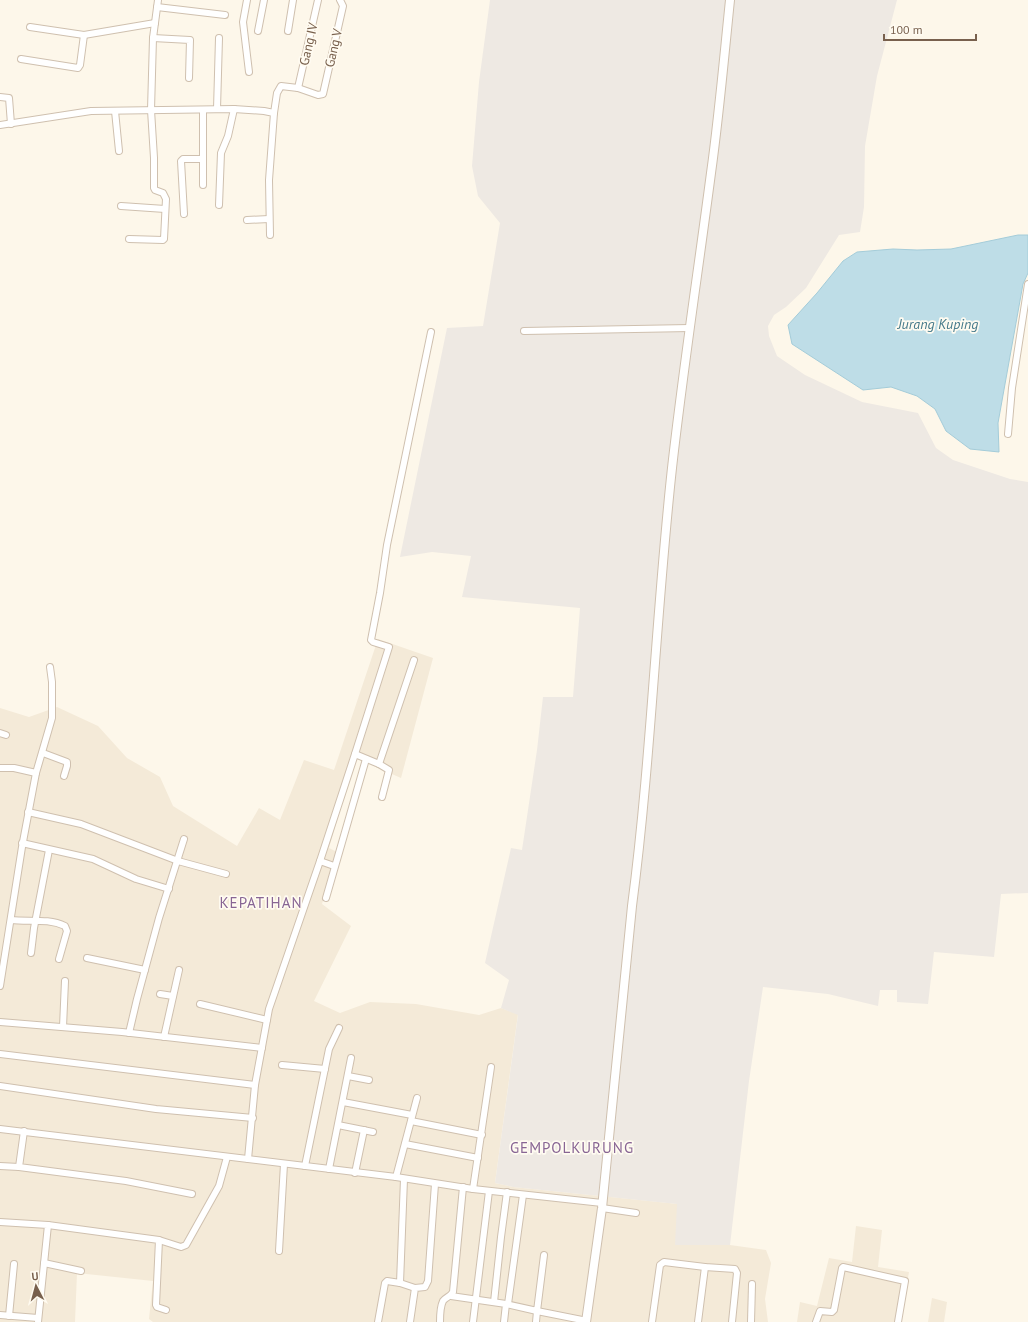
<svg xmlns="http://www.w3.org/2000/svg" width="1028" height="1322" font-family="'PT Sans',sans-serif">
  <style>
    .residential { fill: #f4ead8 }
    .industrial { fill: #eee9e3 }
    .water { fill: #bedde7; stroke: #a4ccd9 }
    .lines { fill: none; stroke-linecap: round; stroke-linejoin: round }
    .minor-casing { stroke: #cfc0af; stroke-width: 8 }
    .tertiary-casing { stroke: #cfc0af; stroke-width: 10 }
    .minor { stroke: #fff; stroke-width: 6 }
    .tertiary { stroke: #fff; stroke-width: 8 }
    .labels { text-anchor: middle; stroke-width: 3.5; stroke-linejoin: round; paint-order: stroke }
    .street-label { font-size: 13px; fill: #78604d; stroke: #fffbf1 }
    .water-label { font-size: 14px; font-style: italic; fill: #467a8b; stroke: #fffbf1 }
    .quarter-label { font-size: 15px; letter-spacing: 1px; fill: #886594; stroke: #fffbf1 }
  </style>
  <rect width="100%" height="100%" fill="#fdf7ea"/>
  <!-- residential -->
  <g class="residential">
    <path d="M378,639L433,658L401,778L355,758L329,848L337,852L322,904L351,926L314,1001L340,1013L370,1002L416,1004L479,1015L501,1008L518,1014L495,1183L513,1187L678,1204L730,1245L766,1250L771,1263L765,1299L768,1322H153L149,1319L153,1281L77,1273L75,1322H0V708L29,717L57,707L98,726L127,758L160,777L173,806L237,846L259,808L280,820L304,760L334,770Z"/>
    <path d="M856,1226L882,1230L878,1267L909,1272L900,1322H797L800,1302L817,1306L829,1258L852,1262Z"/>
    <path d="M932,1298L947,1302L944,1322H928Z"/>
  </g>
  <!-- industrial -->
  <path class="industrial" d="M490,0H897L877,76L865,146L864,207L860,232L839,235L806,288L786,307L774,315L768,326L769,336L777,356L805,375L862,402L918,413L936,448L953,460L1010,479L1028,482V893L1001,894L994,957L934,952L928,1004L897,1002V990H880L878,1006L828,994L763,987L749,1081L730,1245H675L677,1204L513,1187L495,1183L518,1015L501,1008L509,980L485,963L511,848L522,850L537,750L543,697H573L580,608L462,597L471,556L432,552L400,557L447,328L483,326L500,223L478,196L472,166L479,82Z"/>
  <!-- water -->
  <path class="water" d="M1018,235H1028V273L1023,284L998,423L999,452L970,449L946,431L935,409L917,396L891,387L863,390L792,344L788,325L817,293L843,261L857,252L893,249L917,250L951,249Z"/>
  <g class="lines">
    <!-- minor casing -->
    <g class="minor-casing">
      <g id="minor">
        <path d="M247,0L243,22L249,72"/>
        <path d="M157,7L225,15"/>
        <path d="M30,27L84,35L155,23"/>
        <path d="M258,31L264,0"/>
        <path d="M288,31L293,0"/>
        <path d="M153,38L190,40L189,78"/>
        <path d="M21,59L78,68L80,65L84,35"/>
        <path d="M298,88L318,0"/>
        <path d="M0,97L9,98L11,124"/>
        <path d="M217,109L219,38"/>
        <path d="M115,111L119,151"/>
        <path d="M274,113L277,93L281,86L298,88L318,95L323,94L343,6L340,0"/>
        <path d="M0,125L91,111L234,109L264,111L274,113L269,180L270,235"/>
        <path d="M203,159V185"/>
        <path d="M219,205L221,153L228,136L234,109"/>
        <path d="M121,206L165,209"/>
        <path d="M184,214L181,161L183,159H203V110"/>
        <path d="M247,220L269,219"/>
        <path d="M129,239L163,240L164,239L166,199L163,193L155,190L154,188V158L151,110L153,38L158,0"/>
        <path d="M524,331L690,328"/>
        <path d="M1008,434L1012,388L1028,284"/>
        <path d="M0,733L6,735"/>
        <path d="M43,753L67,762V766L64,776"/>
        <path d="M355,754L389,647L373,642L371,640L380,593L387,545L431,332"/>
        <path d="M379,764L389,770L382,797"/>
        <path d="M0,768H14L36,773"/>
        <path d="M28,812L81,824L178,861L226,874"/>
        <path d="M22,843L93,859L136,879L169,889"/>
        <path d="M320,861L334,866"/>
        <path d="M326,898L366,759"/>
        <path d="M11,920C29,922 48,918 65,926L67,931L59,959"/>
        <path d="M31,953L34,928L49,850"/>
        <path d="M87,958L145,970"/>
        <path d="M0,986L22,847L36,773L52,718V682L50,667"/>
        <path d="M160,994L173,996"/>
        <path d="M200,1004L267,1020"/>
        <path d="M0,1022L122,1032L262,1048"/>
        <path d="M63,1027L65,981"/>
        <path d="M129,1033L137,999L159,918L184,839"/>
        <path d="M164,1037L179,970"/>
        <path d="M0,1054L255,1085"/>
        <path d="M282,1065L325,1069"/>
        <path d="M348,1076L369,1080"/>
        <path d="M0,1086L156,1109L253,1118"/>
        <path d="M343,1102L412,1115"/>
        <path d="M411,1121L482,1135"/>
        <path d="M338,1125L373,1132"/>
        <path d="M0,1129L396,1177L473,1189L602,1203"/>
        <path d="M24,1131L19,1167L126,1181L192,1194"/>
        <path d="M405,1144L478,1158"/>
        <path d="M248,1159L255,1085L269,1009L320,861L355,754L379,764L414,660"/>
        <path d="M0,1166L19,1167"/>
        <path d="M305,1166L329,1049L339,1028"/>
        <path d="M329,1169L351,1058"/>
        <path d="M355,1173L364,1130"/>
        <path d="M396,1177L417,1098"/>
        <path d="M473,1189L491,1067"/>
        <path d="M602,1208L636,1213"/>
        <path d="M0,1222L48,1225L38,1322"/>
        <path d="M48,1225L159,1240L156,1305L157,1307L166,1310"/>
        <path d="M159,1240L181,1247L186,1245L219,1186L227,1157"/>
        <path d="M279,1251L284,1164"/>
        <path d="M44,1263L81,1271"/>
        <path d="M400,1283L415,1288"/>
        <path d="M451,1296L506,1304L504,1322"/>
        <path d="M494,1302L501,1237L507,1192"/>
        <path d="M506,1304L537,1311L544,1255"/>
        <path d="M508,1304L523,1195"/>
        <path d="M0,1315L38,1318"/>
        <path d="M9,1316L14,1264"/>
        <path d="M378,1322L385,1283L387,1281L400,1283L404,1179"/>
        <path d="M410,1322L415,1288L425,1287L428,1281L435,1184"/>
        <path d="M440,1322C440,1316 440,1307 443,1301C446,1297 450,1297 453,1292L463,1187"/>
        <path d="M473,1322L489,1191"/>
        <path d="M536,1322L537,1311L587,1321"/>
        <path d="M652,1322L660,1265L664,1262L705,1267L735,1269L737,1273L732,1322"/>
        <path d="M698,1322L705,1267"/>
        <path d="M751,1322L752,1284"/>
        <path d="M816,1322L820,1311L832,1312L834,1310L842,1268L843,1267L905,1281L898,1322"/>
      </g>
    </g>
    <!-- tertiary casing -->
    <g class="tertiary-casing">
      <path id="tertiary" d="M586,1322L602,1208L632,906C651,761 656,614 672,468C683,370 698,272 711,173C719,116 724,58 730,0"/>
    </g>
    <!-- minor -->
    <use href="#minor" class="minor"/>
    <!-- tertiary -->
    <use href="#tertiary" class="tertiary"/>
  </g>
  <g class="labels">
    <!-- street labels -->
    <g class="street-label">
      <text transform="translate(308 44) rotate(-77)" y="5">Gang IV</text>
      <text transform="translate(333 48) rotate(-77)" y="5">Gang V</text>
    </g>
    <!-- water labels -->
    <g class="water-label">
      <text x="938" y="329">Jurang Kuping</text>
    </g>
    <!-- quarter labels -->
    <g class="quarter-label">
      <text x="261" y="908">KEPATIHAN</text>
      <text x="572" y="1153">GEMPOLKURUNG</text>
    </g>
  </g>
  <!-- north arrow -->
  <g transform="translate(36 1286) rotate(354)" stroke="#fffbf1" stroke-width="3" paint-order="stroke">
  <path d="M0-3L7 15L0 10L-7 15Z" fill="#78604d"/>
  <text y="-6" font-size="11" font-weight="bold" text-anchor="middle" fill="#78604d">U</text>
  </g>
  <!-- scale -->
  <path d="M884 34v6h92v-6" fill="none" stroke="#78604d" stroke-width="2"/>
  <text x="890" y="34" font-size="12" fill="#78604d" stroke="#fffbf1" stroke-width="3" paint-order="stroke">100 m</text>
</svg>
